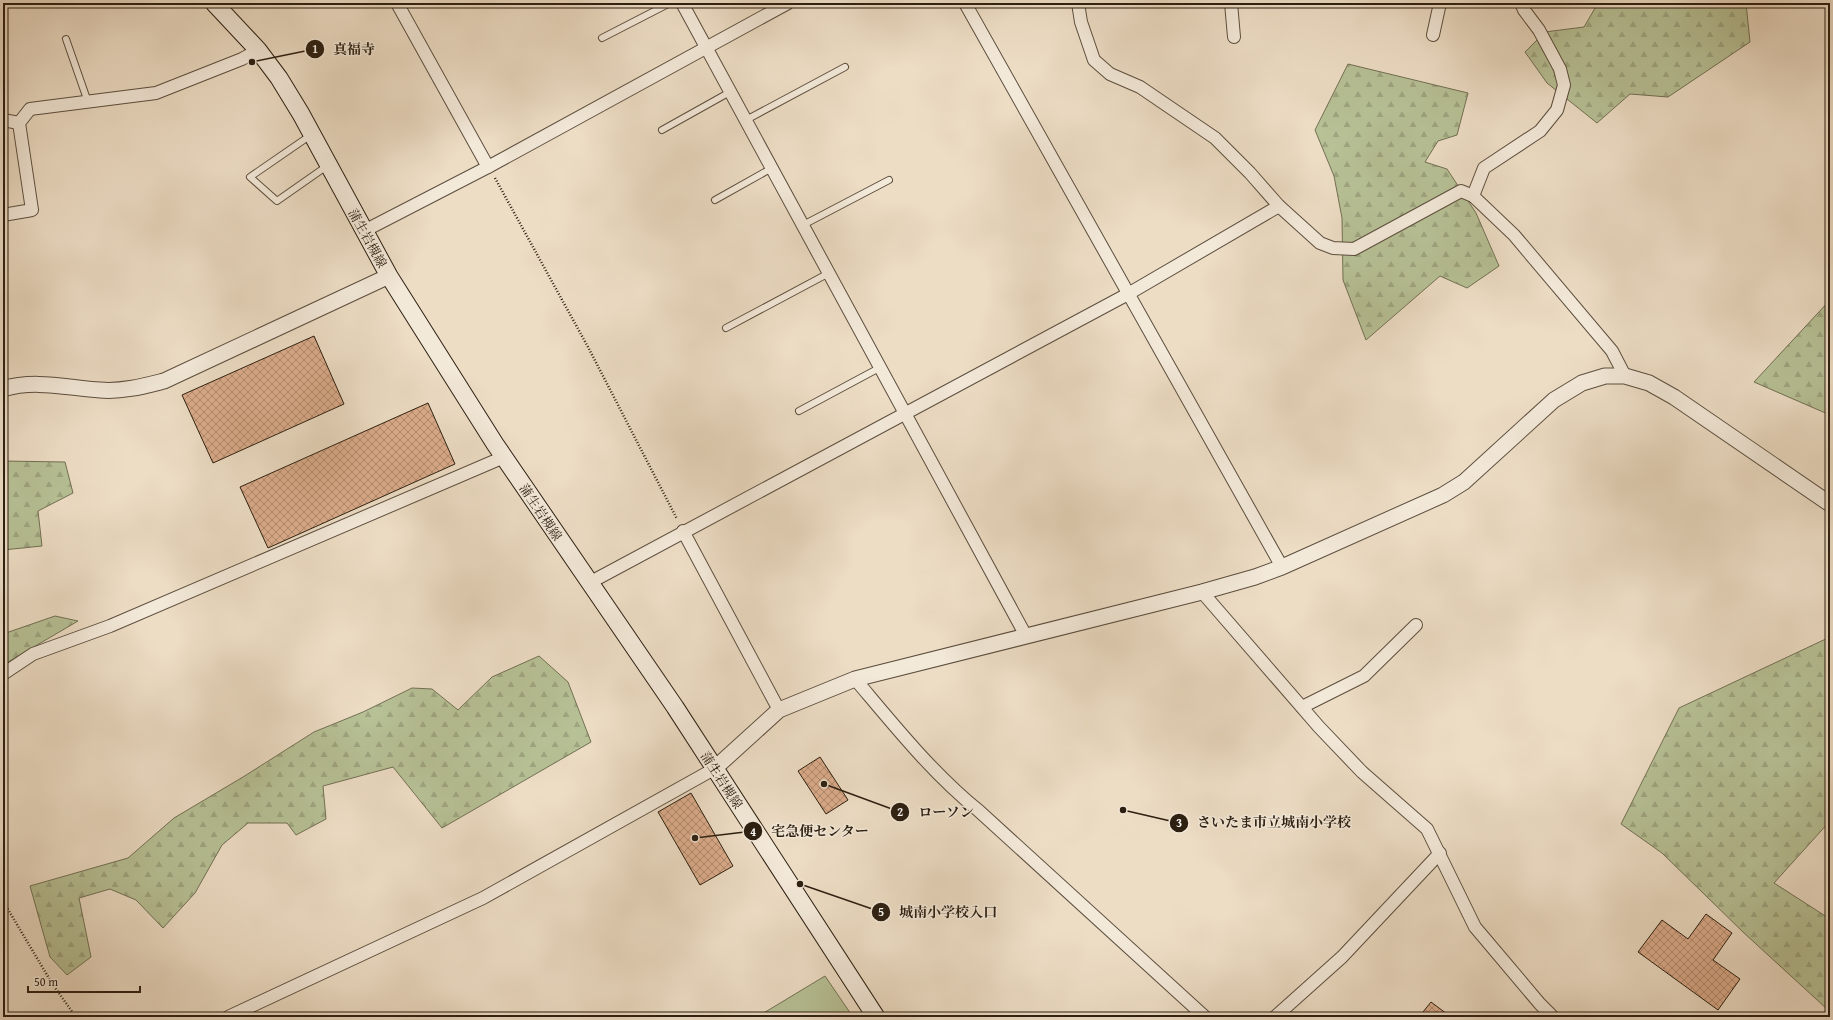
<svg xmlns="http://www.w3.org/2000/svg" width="1833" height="1020" font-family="'Gentium Book Plus','Noto Serif JP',serif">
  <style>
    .forest { fill: url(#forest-firs); stroke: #727054 }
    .pitch { fill: #b7c196; stroke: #727054 }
    .building { fill: url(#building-cross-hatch); stroke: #2c1f11 }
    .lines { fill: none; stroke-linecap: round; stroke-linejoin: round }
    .service-casing { stroke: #5c4e3e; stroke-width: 8 }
    .minor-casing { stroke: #5c4e3e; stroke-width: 14 }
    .tertiary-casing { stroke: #5c4e3e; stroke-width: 17 }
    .secondary-casing { stroke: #2c1f11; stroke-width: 19 }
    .path { stroke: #2c1f11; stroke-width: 2.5; stroke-dasharray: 1 2; stroke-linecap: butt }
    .service { stroke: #f3e9d9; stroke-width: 6 }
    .minor { stroke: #f3e9d9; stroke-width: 12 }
    .tertiary { stroke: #f3e9d9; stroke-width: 15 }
    .secondary { stroke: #f3e9d9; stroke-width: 17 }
    .labels { text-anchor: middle; stroke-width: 3; stroke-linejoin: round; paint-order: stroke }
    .street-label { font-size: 13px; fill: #2c1f11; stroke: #f3e9d9 }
    .leader { fill: none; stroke: #2c1f11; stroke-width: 1.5 }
    .callout-dot { fill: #2c1f11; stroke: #f3e9d9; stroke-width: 1.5 }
    .mark-label { font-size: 12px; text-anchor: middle; font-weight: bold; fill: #fff }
    .callout-label { font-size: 14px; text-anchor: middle; font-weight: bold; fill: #2c1f11; stroke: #f3e9d9; stroke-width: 3; stroke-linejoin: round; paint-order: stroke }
  </style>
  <defs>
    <pattern id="forest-firs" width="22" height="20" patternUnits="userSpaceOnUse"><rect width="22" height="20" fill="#b7c196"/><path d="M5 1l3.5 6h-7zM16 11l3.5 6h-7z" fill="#9ea580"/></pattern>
    <pattern id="building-cross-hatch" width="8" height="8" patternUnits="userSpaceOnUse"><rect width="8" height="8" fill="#dbac8b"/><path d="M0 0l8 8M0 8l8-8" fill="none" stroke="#b28b70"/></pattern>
  </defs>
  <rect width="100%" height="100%" fill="#edddc5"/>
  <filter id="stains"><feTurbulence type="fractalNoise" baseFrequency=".005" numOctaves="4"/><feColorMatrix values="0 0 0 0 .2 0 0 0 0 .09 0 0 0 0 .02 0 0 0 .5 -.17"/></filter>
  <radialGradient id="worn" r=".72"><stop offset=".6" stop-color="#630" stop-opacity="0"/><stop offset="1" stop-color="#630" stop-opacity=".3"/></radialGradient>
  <!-- forest -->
  <g class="forest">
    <path d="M1598,3H1746L1750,42L1668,97L1630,94L1597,123L1547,83L1525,52L1545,32L1584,27Z"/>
    <path d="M1348,64L1468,93L1457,135L1438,141L1425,162L1447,169L1476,213L1499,266L1467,288L1440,276L1366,340L1343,280L1342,218L1334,176L1315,130Z"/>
    <path d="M1830,300V415L1754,382Z"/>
    <path d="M3,461L65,462L73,493L38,511L42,546L3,550Z"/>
    <path d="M55,616L78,621L3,665V634Z"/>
    <path d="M1830,637V821L1774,883L1830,919V1017H1828L1827,1009L1744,933L1662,853L1621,824L1679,708Z"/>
    <path d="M539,656L568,682L591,742L442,828L393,767L323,786L326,819L296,835L287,823H248L222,845L195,893L163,928L136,900L110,889L79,898L91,957L67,975L50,957L30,886L128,858L174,818L243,777L314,732L363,712L412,688L432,689L458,710L492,677Z"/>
  </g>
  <!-- pitch -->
  <path class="pitch" d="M825,976L853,1017H757Z"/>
  <!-- building -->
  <g class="building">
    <path d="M314,336L344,404L213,463L182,395Z"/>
    <path d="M428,403L455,464L268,548L240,487Z"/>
    <path d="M820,757L848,800L826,814L798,771Z"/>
    <path d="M691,793L733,866L700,885L658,812Z"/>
    <path d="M1706,914L1732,933L1713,960L1740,979L1718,1010L1638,952L1662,920L1688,939Z"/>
    <path d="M1431,1002L1451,1017H1419Z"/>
  </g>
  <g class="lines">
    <!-- service casing -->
    <g class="service-casing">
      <g id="service">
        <path d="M602,38L670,3"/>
        <path d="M66,39L88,102"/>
        <path d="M746,120L845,67"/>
        <path d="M662,130L730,92"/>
        <path d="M311,135L250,177L277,201L327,166"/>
        <path d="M715,200L772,168"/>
        <path d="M803,225L889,180"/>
        <path d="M726,328L829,273"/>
        <path d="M799,411L881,367"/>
      </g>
    </g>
    <!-- minor casing -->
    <g class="minor-casing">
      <g id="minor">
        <path d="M397,3L488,167"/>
        <path d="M682,3L1026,636"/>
        <path d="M965,3L1282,567"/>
        <path d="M1078,3L1081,22L1094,60L1110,74L1140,87L1215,138L1250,173L1279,206L1320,243L1333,248L1354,249L1461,191L1473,196L1514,235L1612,351L1625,376"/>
        <path d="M1231,3L1234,37"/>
        <path d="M1433,35L1440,3"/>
        <path d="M3,120L19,123"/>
        <path d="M1473,196L1484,168L1540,131L1557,110L1564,85L1560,69L1539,30L1524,10L1521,3"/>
        <path d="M3,215L32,210L19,123L30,109L156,93L242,59L258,50"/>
        <path d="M364,231L488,167L788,3"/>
        <path d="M683,531L779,710"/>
        <path d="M589,583L1128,294L1279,206"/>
        <path d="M1202,592L1319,727L1362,772L1427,829L1475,927L1540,1004L1553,1017"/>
        <path d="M3,674L33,654L110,626L504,457"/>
        <path d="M855,679C894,725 932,773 979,811L1205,1017"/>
        <path d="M1302,707L1364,676L1416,625"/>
        <path d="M228,1017L483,898L714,769"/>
        <path d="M1275,1017L1342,957L1440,853"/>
      </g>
    </g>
    <!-- tertiary casing -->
    <g class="tertiary-casing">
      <g id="tertiary">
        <path d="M3,389C35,379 68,388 100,390C122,392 144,386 164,381L389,276"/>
        <path d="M714,769L779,710L855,679L1202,592L1255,577L1282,567L1443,495L1464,482L1554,400L1582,383L1605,376H1625L1649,383L1674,397L1830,504"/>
      </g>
    </g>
    <!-- secondary casing -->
    <g class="secondary-casing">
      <path id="secondary" d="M214,3L258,50L279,78L301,114L389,276L495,444L675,707L876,1017"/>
    </g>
    <!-- path -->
    <g class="path">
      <path d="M495,178L588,347L677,519"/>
      <path d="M3,901L53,985L76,1017"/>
    </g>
    <!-- service -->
    <use href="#service" class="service"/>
    <!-- minor -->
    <use href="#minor" class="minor"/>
    <!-- tertiary -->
    <use href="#tertiary" class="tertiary"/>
    <!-- secondary -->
    <use href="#secondary" class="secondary"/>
  </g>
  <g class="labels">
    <!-- street labels -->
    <g class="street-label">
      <text transform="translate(368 238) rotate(61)" y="5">蒲生岩槻線</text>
      <text transform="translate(541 512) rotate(56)" y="5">蒲生岩槻線</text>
      <text transform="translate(722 780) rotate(57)" y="5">蒲生岩槻線</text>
    </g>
  </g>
  <!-- callouts -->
  <path class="leader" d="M252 62L315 49M824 784L900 812M1123 810L1179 823M695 838L753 831M800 884L881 912"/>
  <g class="callout-dot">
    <circle cx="252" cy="62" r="4"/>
    <circle cx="824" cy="784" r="4"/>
    <circle cx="1123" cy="810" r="4"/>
    <circle cx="695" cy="838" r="4"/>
    <circle cx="800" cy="884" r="4"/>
    <circle cx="315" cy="49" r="10"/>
    <circle cx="900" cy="812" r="10"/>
    <circle cx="1179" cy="823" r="10"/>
    <circle cx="753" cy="831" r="10"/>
    <circle cx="881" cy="912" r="10"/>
  </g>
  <g class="mark-label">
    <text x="315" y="53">1</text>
    <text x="900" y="816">2</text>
    <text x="1179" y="827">3</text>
    <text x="753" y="836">4</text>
    <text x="881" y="916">5</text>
  </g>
  <g class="callout-label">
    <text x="354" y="54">真福寺</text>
    <text x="946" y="817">ローソン</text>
    <text x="1274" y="827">さいたま市立城南小学校</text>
    <text x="820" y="836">宅急便センター</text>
    <text x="948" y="917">城南小学校入口</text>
  </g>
  <!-- margin -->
  <rect width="1833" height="1020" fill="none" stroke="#edddc5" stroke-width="16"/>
  <rect x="4" y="4" width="1825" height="1012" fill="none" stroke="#2c1f11" stroke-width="2"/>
  <rect x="8" y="8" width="1817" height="1004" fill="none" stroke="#2c1f11"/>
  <!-- scale -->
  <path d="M28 986v6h112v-6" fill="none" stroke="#2c1f11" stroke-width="2"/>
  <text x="34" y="986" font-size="12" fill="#2c1f11" stroke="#f3e9d9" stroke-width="3" paint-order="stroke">50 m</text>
  <rect width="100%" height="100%" filter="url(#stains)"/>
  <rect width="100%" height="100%" fill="url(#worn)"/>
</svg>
